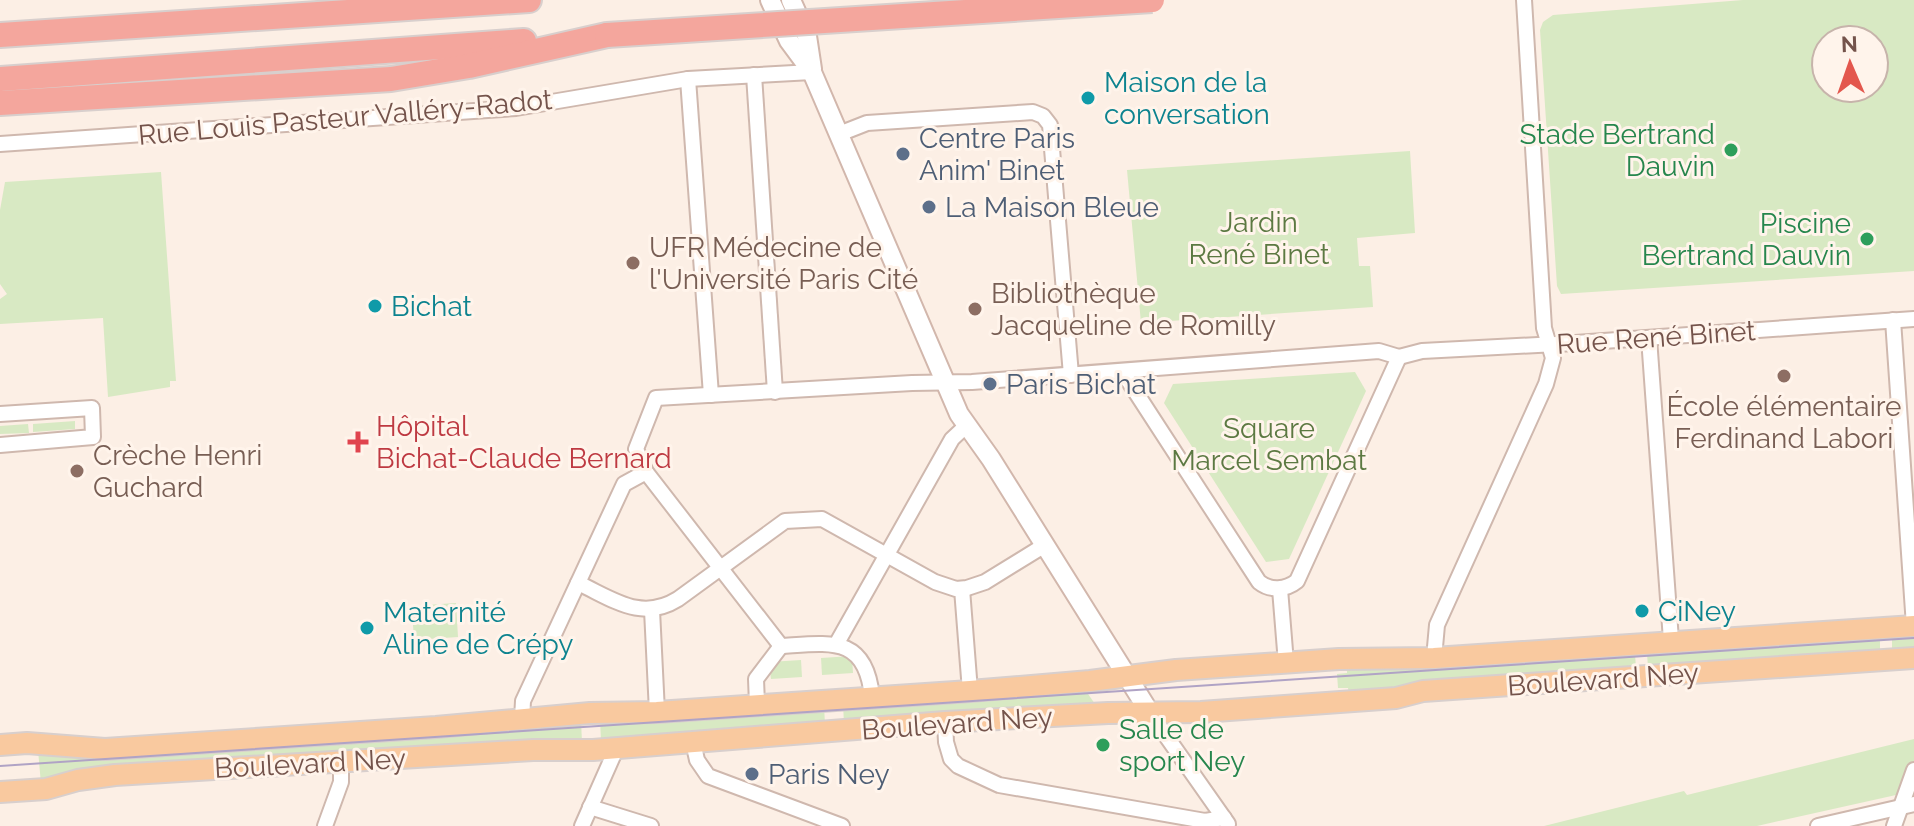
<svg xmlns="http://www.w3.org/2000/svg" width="1914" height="826" font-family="Raleway,sans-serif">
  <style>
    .green { fill: #d8e9c3; fill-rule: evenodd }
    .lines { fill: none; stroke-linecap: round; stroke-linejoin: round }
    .street-casing { stroke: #cfb8ae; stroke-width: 18 }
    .secondary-casing { stroke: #d2b7ac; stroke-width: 22 }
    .primary-casing { stroke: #d8cfcd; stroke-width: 24 }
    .highway-casing { stroke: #d8cfcd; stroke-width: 28 }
    .street { stroke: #fff; stroke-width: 14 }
    .secondary { stroke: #fff; stroke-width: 18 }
    .primary { stroke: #f9c99f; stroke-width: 20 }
    .highway { stroke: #f4a69d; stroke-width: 24 }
    .tram { stroke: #b0a3c5; stroke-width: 2 }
    .highway-bridge-casing { stroke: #d8cfcd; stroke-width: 28; stroke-linecap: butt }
    .highway-bridge { stroke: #f4a69d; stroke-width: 24 }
    .culture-dot { fill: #0f9aa8; stroke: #fff4eb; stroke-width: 3 }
    .leisure-dot { fill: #2e9e5b; stroke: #fff4eb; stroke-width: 3 }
    .service-dot { fill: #5c6f8a; stroke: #fff4eb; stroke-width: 3 }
    .education-dot { fill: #8d6e63; stroke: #fff4eb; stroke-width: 3 }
    .health-dot { fill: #e0444e; stroke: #fff4eb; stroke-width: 3 }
    .labels { text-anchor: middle; stroke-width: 6; stroke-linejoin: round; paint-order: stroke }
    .culture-label { font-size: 28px; fill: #0d838f; stroke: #fff4eb; text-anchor: start }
    .street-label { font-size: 28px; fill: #74534b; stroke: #fff4eb }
    .leisure-label { font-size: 28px; fill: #27864d; stroke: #fff4eb; text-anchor: end }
    .service-label { font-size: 28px; fill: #4e5e75; stroke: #fff4eb; text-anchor: start }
    .park-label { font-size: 28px; fill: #5c7942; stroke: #fff4eb }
    .education-label { font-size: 28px; fill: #785e54; stroke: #fff4eb; text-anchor: start }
    .health-label { font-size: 28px; fill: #be3a42; stroke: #fff4eb; text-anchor: start }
  </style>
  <rect width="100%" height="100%" fill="#fcefe5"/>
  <!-- green -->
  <g class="green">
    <path d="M1743,0H1914V271L1561,294L1557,286L1540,30L1543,22L1553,15ZM1826,40H1874V88H1826Z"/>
    <path d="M1410,151L1415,233L1357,238L1359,266H1370L1373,307L1141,323L1127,170Z"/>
    <path d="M161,172L176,381H170V387L108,397L103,318L0,324V299L7,294L0,284V210L5,182Z"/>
    <path d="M1355,372L1366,391L1289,559L1266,562L1164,403L1173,384Z"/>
    <path d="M75,421V429L33,432V424Z"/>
    <path d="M28,424L29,433L0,434V426Z"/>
    <path d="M456,603L458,637L414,640L412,610L426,609V605Z"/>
    <path d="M1914,633V650H1892V637Z"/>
    <path d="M1880,638V652L1648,667L1647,654L1654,652Z"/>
    <path d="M1635,654L1636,668L1417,683L1349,695L1348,688H1338L1337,674L1347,673V666Z"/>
    <path d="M852,656L853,673L822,675L821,658Z"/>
    <path d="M801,660L802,677L771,679L769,662Z"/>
    <path d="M1086,691L1095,704L844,724L843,704Z"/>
    <path d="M824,705L825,725L634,736L601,741L600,719Z"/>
    <path d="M581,721L582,742L41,784L38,750Z"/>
    <path d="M1914,739V791L1757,826H1544L1684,791L1687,795Z"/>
  </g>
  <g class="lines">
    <!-- street casing -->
    <g class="street-casing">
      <g id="street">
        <path d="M754,75L775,392"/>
        <path d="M688,79L711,395"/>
        <path d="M839,134L867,123L1033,112L1043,116L1050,125L1071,375"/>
        <path d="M0,144L516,108L688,79L812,72"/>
        <path d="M1893,320L1914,626"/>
        <path d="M1649,338L1671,640"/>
        <path d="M1399,357L1422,351L1575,343L1914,319"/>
        <path d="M1122,371L1259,582C1270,591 1286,590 1297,581L1399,357"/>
        <path d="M0,414L92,408L93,437L0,445"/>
        <path d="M578,583C613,599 641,622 678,599L785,521L822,519L935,582L956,589L967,588L985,582L1045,545"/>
        <path d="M962,589L970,691"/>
        <path d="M1280,589L1286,663"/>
        <path d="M652,610L657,712"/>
        <path d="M837,643L952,439L967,425"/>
        <path d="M781,646L646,472L636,449L656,398L912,383L972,382L1379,351L1399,357"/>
        <path d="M781,646C830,643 866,635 872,697"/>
        <path d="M1434,658L1437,625L1546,384L1553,358L1544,328L1524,0"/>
        <path d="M757,704L756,679L781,646"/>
        <path d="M1150,713L1228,824"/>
        <path d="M522,719L523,701L624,484L646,472"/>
        <path d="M945,722L946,742L951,759L958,766L999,785L1205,821L1224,818"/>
        <path d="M693,742L697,760L708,776L842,826"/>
        <path d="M590,807L651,826"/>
        <path d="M325,826L341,782V762"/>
        <path d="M582,826L617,747"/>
        <path d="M1818,826L1914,804"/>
        <path d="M1894,826L1914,770"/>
      </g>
    </g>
    <!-- secondary casing -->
    <g class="secondary-casing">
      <g id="secondary">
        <path d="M770,0L789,41L812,72L959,414L991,459L1150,713"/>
        <path d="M791,0L807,36L812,69"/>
      </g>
    </g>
    <!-- primary casing -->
    <g class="primary-casing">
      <g id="primary">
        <path d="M0,745L27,743L105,749L436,727L590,713L657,712L970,691L1090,681L1176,670L1339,659L1434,658L1914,626"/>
        <path d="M0,792L46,789L78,780L115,775L533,750H593L945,722L1108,713L1201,712L1396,698L1423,691L1914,658"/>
      </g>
    </g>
    <!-- highway casing -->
    <g class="highway-casing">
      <g id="highway">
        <path d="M0,35L529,0"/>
        <path d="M0,79L524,41"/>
        <path d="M0,103L391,79L469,66L607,35"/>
      </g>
    </g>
    <!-- street -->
    <use href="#street" class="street"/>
    <!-- secondary -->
    <use href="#secondary" class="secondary"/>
    <!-- primary -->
    <use href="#primary" class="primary"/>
    <!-- highway -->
    <use href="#highway" class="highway"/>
    <!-- tram -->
    <path class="tram" d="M0,766L1914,638"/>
    <!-- highway-bridge casing -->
    <g class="highway-bridge-casing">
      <path id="highway-bridge" d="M607,35L1152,0"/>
    </g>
    <!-- highway-bridge -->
    <use href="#highway-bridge" class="highway-bridge"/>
  </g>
  <!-- markers -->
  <g class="culture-dot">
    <circle cx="1088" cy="98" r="8"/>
    <circle cx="375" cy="306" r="8"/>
    <circle cx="1642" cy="611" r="8"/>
    <circle cx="367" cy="628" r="8"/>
  </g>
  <g class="leisure-dot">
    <circle cx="1731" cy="150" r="8"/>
    <circle cx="1867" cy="239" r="8"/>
    <circle cx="1103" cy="745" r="8"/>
  </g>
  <g class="service-dot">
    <circle cx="903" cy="154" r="8"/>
    <circle cx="929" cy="207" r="8"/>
    <circle cx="990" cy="384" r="8"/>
    <circle cx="752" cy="774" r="8"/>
  </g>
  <g class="education-dot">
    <circle cx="633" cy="263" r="8"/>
    <circle cx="975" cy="309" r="8"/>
    <circle cx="1784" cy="376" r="8"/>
    <circle cx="77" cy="471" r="8"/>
  </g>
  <path class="health-dot" d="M354 430h8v8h8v8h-8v8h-8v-8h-8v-8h8z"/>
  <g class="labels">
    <!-- culture labels -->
    <g class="culture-label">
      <text x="1104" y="92">Maison de la<tspan x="1104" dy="32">conversation</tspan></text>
      <text x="391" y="316">Bichat</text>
      <text x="1658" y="621">CiNey</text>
      <text x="383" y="622">Maternité<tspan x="383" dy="32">Aline de Crépy</tspan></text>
    </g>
    <!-- street labels -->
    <g class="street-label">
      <text transform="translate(345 117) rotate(-5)" y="10">Rue Louis Pasteur Valléry-Radot</text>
      <text transform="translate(1656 337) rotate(-4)" y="10">Rue René Binet</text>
      <text transform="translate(1603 679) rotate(-4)" y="10">Boulevard Ney</text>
      <text transform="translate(957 723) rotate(-4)" y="10">Boulevard Ney</text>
      <text transform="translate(310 763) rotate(-3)" y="10">Boulevard Ney</text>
    </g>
    <!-- leisure labels -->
    <g class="leisure-label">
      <text x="1715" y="144">Stade Bertrand<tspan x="1715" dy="32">Dauvin</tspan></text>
      <text x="1851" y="233">Piscine<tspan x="1851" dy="32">Bertrand Dauvin</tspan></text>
      <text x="1119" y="739" text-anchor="start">Salle de<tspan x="1119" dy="32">sport Ney</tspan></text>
    </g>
    <!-- service labels -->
    <g class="service-label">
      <text x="919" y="148">Centre Paris<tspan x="919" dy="32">Anim' Binet</tspan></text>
      <text x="945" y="217">La Maison Bleue</text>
      <text x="1006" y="394">Paris Bichat</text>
      <text x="768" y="784">Paris Ney</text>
    </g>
    <!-- park labels -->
    <g class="park-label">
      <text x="1259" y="232">Jardin<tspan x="1259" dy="32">René Binet</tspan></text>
      <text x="1269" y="438">Square<tspan x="1269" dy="32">Marcel Sembat</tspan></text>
    </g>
    <!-- education labels -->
    <g class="education-label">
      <text x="649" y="257">UFR Médecine de<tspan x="649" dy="32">l'Université Paris Cité</tspan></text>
      <text x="991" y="303">Bibliothèque<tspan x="991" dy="32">Jacqueline de Romilly</tspan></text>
      <text x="1784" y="416" text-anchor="middle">École élémentaire<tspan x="1784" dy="32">Ferdinand Labori</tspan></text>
      <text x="93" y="465">Crèche Henri<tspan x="93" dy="32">Guchard</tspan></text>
    </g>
    <!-- health labels -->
    <g class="health-label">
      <text x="376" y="436">Hôpital<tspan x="376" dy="32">Bichat-Claude Bernard</tspan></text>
    </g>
  </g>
  <!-- north arrow -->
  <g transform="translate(1850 64) rotate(358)"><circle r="38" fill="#fff4eb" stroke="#c7b4ab" stroke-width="2"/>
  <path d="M0-6L14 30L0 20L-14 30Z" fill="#e3574d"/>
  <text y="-12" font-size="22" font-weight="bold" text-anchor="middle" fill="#74534b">N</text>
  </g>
</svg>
